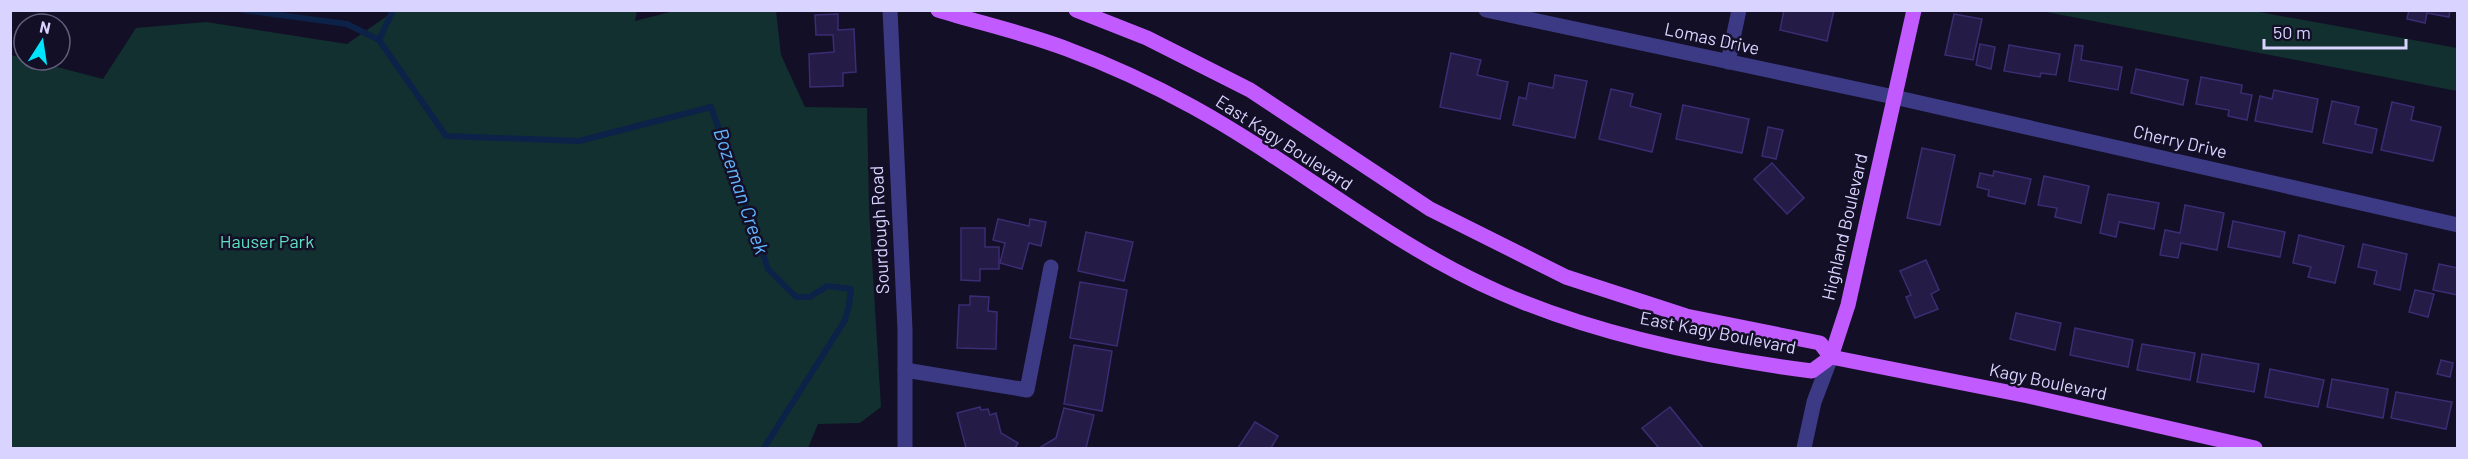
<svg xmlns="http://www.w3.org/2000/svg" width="2468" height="459" font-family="Barlow,sans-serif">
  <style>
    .green { fill: #12302f }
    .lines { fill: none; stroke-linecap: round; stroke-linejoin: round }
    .stream { stroke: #0c2248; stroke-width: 6 }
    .building { fill: #241b47; stroke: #3b2d73; stroke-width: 1.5 }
    .minor { stroke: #3d3a85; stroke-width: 15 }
    .major { stroke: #c25bff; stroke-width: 15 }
    .labels { text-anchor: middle; stroke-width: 5; stroke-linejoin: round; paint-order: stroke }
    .street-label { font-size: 18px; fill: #d9d4ff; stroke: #130f26 }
    .park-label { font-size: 18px; fill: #5fe0c0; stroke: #130f26 }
    .water-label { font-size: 20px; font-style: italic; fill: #62b6ff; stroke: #130f26 }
  </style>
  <rect width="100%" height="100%" fill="#130f26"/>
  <!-- green -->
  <g class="green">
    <path d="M394,11H637L635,21L674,11H776L781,55L805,107L867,108L869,209L881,407L860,423L818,424L808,448H11V55L103,79L136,28L206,22L347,44Z"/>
    <path d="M2041,11H2254L2457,48V91Z"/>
  </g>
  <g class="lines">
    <!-- stream -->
    <g class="stream">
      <path d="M243,10L347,24L379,40L446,136L579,141L711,107L768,269L796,297H810L827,286L851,289L849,305L845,320L764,448"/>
      <path d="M379,40L393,10"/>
    </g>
  </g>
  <!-- building -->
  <g class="building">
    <path d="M1784,10H1834L1827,41L1780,30Z"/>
    <path d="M2409,10H2450L2449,17L2427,13L2425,23L2407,19Z"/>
    <path d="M838,14V30L854,29L856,72L843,73V86L810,87L809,54L834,52L833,35H816L815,15Z"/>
    <path d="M1954,14L1982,19L1973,60L1945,55Z"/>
    <path d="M1980,44L1995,47L1991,69L1976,65Z"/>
    <path d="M2009,45L2060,54L2056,75L2041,73L2040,77L2004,71Z"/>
    <path d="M2075,45L2083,46L2081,60L2122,67L2118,90L2069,81Z"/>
    <path d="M1451,53L1481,60L1477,75L1508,82L1500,119L1440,107Z"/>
    <path d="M2136,69L2188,80L2183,105L2131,93Z"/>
    <path d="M1555,75L1587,81L1575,138L1513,125L1519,97L1526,99L1529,83L1553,88Z"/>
    <path d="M2201,77L2242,85L2241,93L2252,95L2247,120L2228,116L2229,110L2196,104Z"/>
    <path d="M1611,89L1633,94L1630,106L1661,114L1652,152L1599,139Z"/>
    <path d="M2274,90L2318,99L2312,132L2255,121L2260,96L2272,99Z"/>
    <path d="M2332,101L2359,107L2355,124L2377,129L2372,153L2323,143Z"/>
    <path d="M2392,102L2414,107L2411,120L2441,127L2433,161L2381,150Z"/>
    <path d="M1683,105L1749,119L1742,153L1676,139Z"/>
    <path d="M1768,127L1783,130L1776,159L1762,156Z"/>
    <path d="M1922,148L1955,155L1940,225L1907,218Z"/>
    <path d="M1772,163L1804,198L1787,214L1754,179Z"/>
    <path d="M1994,171L2031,179L2025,204L1988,196L1989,190L1977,187L1980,173L1993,176Z"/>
    <path d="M2044,176L2089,186L2081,223L2055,217L2057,208L2038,205Z"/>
    <path d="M2108,194L2159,203L2154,229L2119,222L2116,237L2100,233Z"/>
    <path d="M2185,205L2224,213L2217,250L2181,243L2178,258L2160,255L2165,230L2180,233Z"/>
    <path d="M998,219L1029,226L1030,219L1046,222L1041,246L1029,243L1022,269L1000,263L1005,243L993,240Z"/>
    <path d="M2233,221L2285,232L2280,257L2228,247Z"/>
    <path d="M961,228H985V247H999V269H980V281L961,280Z"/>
    <path d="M1086,232L1133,242L1124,281L1078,271Z"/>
    <path d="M2299,235L2344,246L2335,283L2308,277L2311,267L2293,263Z"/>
    <path d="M2363,244L2407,254L2400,290L2374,284L2377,271L2358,267Z"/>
    <path d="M1926,260L1939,290L1931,294L1938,309L1915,318L1906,297L1911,295L1900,271Z"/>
    <path d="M2439,264L2458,268V295L2433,290Z"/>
    <path d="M1080,282L1127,290L1117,346L1070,338Z"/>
    <path d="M2415,290L2434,294L2428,317L2409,312Z"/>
    <path d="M970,296L989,297L988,311L997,312L996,349L957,348L959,305H970Z"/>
    <path d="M2016,313L2061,323L2055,350L2010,339Z"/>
    <path d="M2075,328L2133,340L2128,367L2070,355Z"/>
    <path d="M2142,344L2195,353L2190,380L2137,370Z"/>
    <path d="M1074,345L1112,351L1102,411L1064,404Z"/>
    <path d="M2202,354L2259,364L2254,392L2197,382Z"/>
    <path d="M2441,360L2453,363L2450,377L2437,374Z"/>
    <path d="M2270,369L2324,380L2318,407L2265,397Z"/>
    <path d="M2332,379L2388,389L2383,418L2327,407Z"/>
    <path d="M2396,392L2452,402L2446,429L2391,418Z"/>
    <path d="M980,407L981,410L988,409L990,415L996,413L1001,433L1018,443L1015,448H966L957,413Z"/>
    <path d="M1670,407L1703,448H1659L1642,428Z"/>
    <path d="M1064,408L1094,415L1086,448H1039L1056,438Z"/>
    <path d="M1255,422L1278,436L1271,448H1238Z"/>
  </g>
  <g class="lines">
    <!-- minor -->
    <g class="minor">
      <path d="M890,10L905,329V448"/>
      <path d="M1486,10L1894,97L2458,225"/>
      <path d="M1728,62L1739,10"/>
      <path d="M905,370L1027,390L1051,267"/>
      <path d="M1804,448L1814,402L1831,357"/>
    </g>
    <!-- major -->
    <g class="major">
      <path d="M938,10C980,23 1025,33 1067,49C1110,65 1153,85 1193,107C1298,165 1389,244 1501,293C1595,334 1710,358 1812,371L1831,357"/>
      <path d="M1076,10L1147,38L1250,90L1430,209L1566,277L1686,316L1820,343L1831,357"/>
      <path d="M1831,357L2028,396L2255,448"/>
      <path d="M1831,357L1848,305L1914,10"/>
    </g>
  </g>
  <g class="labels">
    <!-- street labels -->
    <g class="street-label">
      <text transform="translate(1712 39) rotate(12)" y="6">Lomas Drive</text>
      <text transform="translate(2180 142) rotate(13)" y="6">Cherry Drive</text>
      <text transform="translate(1284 143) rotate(33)" y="6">East Kagy Boulevard</text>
      <text transform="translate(1845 227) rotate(-77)" y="6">Highland Boulevard</text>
      <text transform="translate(880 230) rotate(-93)" y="6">Sourdough Road</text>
      <text transform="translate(1718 333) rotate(11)" y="6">East Kagy Boulevard</text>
      <text transform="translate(2048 382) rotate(12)" y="6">Kagy Boulevard</text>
    </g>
    <!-- park labels -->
    <g class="park-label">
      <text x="267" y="248">Hauser Park</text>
    </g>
    <!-- water labels -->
    <g class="water-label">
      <text transform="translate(741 191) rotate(71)" y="7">Bozeman Creek</text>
    </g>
  </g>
  <!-- border -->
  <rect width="2468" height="459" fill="none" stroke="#d9d4ff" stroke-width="24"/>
  <!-- north arrow -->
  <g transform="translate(42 42) rotate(12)"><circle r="28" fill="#130f26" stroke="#625e7d" stroke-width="1.5"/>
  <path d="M0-4.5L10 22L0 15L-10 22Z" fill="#00e5ff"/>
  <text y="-9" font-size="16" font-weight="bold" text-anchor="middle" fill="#d9d4ff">N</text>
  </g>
  <!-- scale -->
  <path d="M2264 39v9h142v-9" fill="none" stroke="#d9d4ff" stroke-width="3"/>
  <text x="2273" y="39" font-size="18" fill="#d9d4ff" stroke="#130f26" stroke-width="4.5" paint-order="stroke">50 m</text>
</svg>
